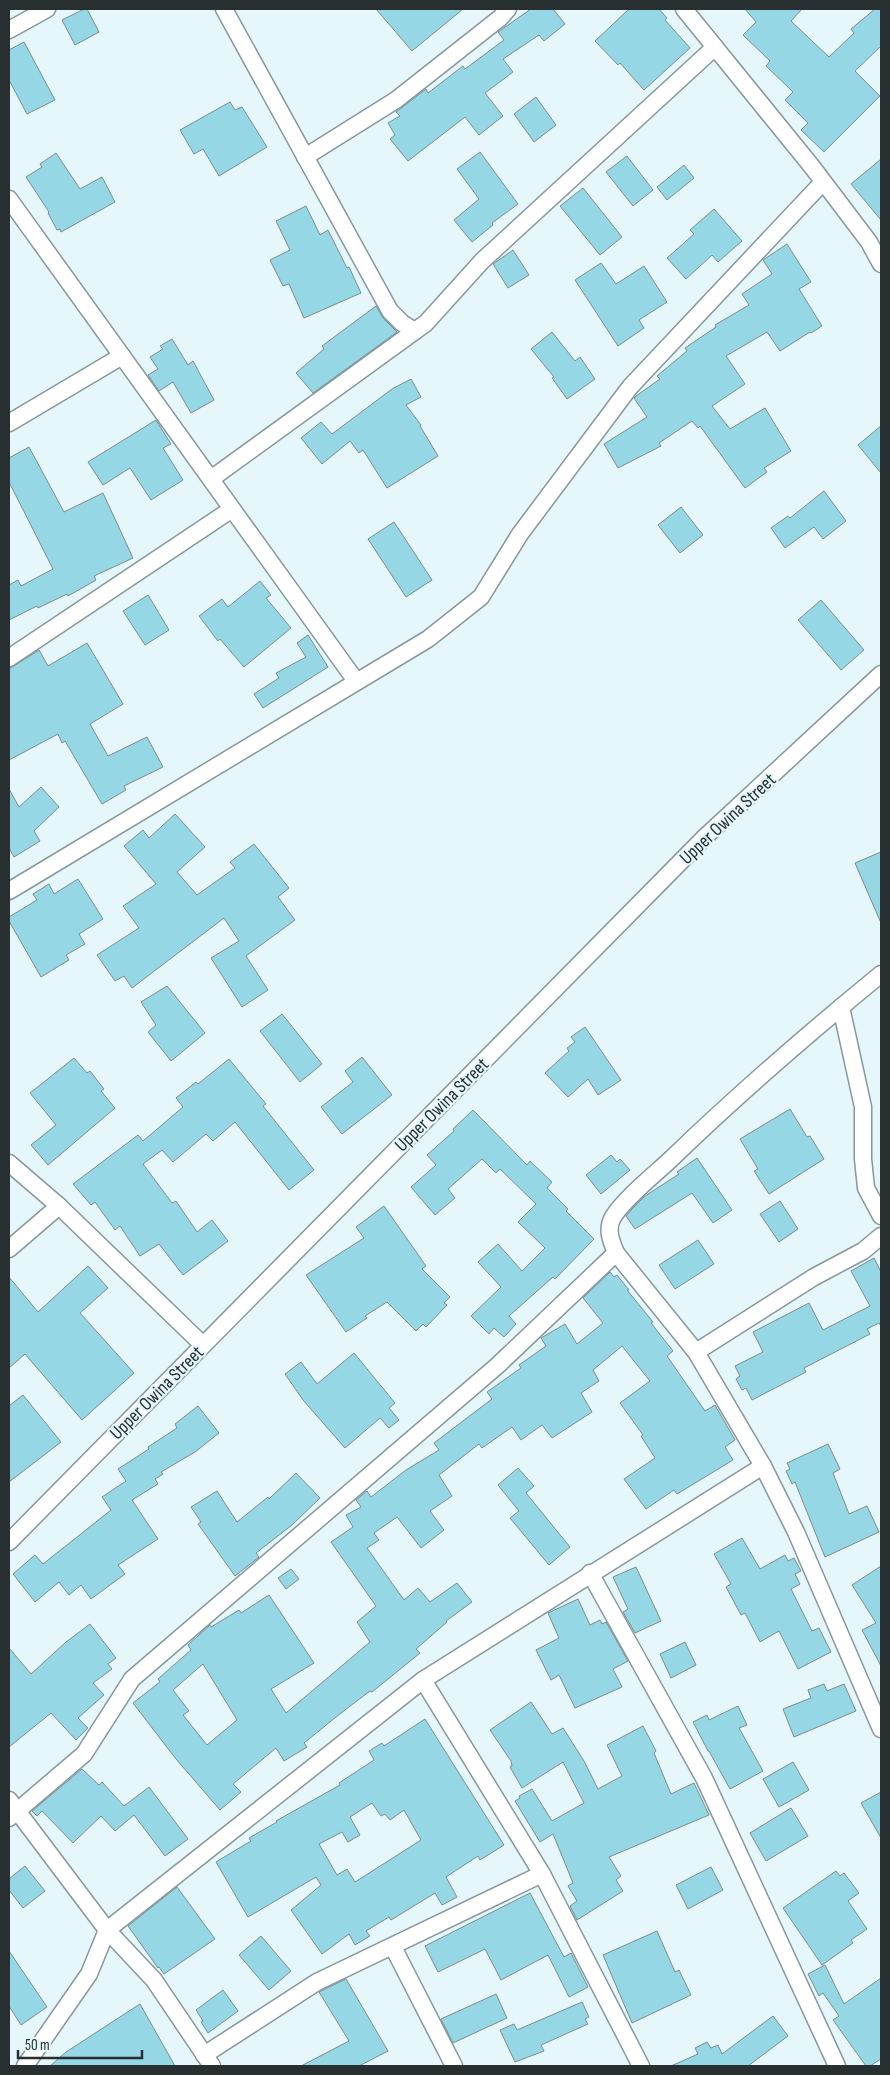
<svg xmlns="http://www.w3.org/2000/svg" width="890" height="2075" font-family="'Sofia Sans Condensed',sans-serif">
  <style>
    .building { fill: #96d7e5; stroke: #7c8c90; fill-rule: evenodd }
    .lines { fill: none; stroke-linecap: round; stroke-linejoin: round }
    .street-casing { stroke: #87989c; stroke-width: 19 }
    .street { stroke: #fff; stroke-width: 16 }
    .labels { text-anchor: middle; stroke-width: 4.5; stroke-linejoin: round; paint-order: stroke }
    .street-label { font-size: 19px; fill: #282f31; stroke: #e5f7fb }
  </style>
  <rect width="100%" height="100%" fill="#e5f7fb"/>
  <!-- building -->
  <g class="building">
    <path d="M84,9H87L99,32L75,45L62,20Z"/>
    <path d="M376,9H463L412,51Z"/>
    <path d="M531,9H553L565,24L544,41L539,35L503,59L513,72L485,93L503,116L479,135L465,117L408,161L390,139L395,135L388,123L400,116L396,112L426,89L428,93L463,66L465,69L504,40L498,32Z"/>
    <path d="M629,9H659L667,18L665,20L690,48L644,90L620,63L618,65L595,41Z"/>
    <path d="M745,9H802L791,21L829,57L854,33L851,29L875,9H881V46L855,71L880,96L824,152L801,130L808,123L785,100L793,92L766,66L770,61L743,35L756,22Z"/>
    <path d="M24,42L55,100L27,114L9,80V50Z"/>
    <path d="M536,97L556,125L534,142L514,114Z"/>
    <path d="M230,102L235,110L242,107L267,147L219,176L203,149L194,154L180,130Z"/>
    <path d="M480,152L518,204L492,223L493,225L472,242L454,220L479,199L457,169Z"/>
    <path d="M56,153L80,189L102,177L115,202L61,232L60,229L57,230L48,213L49,212L26,177L42,167L40,164Z"/>
    <path d="M627,156L653,190L633,206L606,172Z"/>
    <path d="M881,159V220L851,184Z"/>
    <path d="M684,165L694,178L667,200L657,187Z"/>
    <path d="M583,188L622,237L600,255L560,206Z"/>
    <path d="M306,206L320,235L328,230L347,268L349,267L361,293L304,318L289,284L283,286L270,260L290,250L276,221Z"/>
    <path d="M714,209L742,241L718,262L712,255L686,279L667,258L694,234L690,230Z"/>
    <path d="M787,244L811,282L799,289L822,326L811,333L810,332L780,351L767,332L726,356L745,384L712,406L730,429L765,408L791,451L764,468L767,472L745,488L700,426L698,428L692,421L659,443L661,446L618,468L604,444L647,417L634,398L636,396L660,379L657,376L687,351L685,348L716,327L715,325L749,305L742,294L772,274L763,260Z"/>
    <path d="M513,250L529,275L508,288L493,264Z"/>
    <path d="M601,263L616,284L644,266L667,302L639,320L644,328L618,346L575,280Z"/>
    <path d="M376,306L383,318L397,332L313,393L296,373L324,349L322,346Z"/>
    <path d="M552,332L575,361L580,357L595,379L567,399L552,378L554,377L531,349Z"/>
    <path d="M172,339L188,365L193,361L214,400L191,413L173,382L159,391L148,375L158,369L150,357L163,349L160,346Z"/>
    <path d="M411,379L421,397L406,405L421,425L420,426L438,456L387,488L363,450L359,453L350,441L322,464L301,438L321,422L332,434L392,389Z"/>
    <path d="M156,420L171,444L163,448L183,480L151,500L130,468L103,485L88,462Z"/>
    <path d="M881,426V473L858,445Z"/>
    <path d="M29,447L64,512L103,493L133,558L94,576L96,580L68,596L67,594L38,608L37,606L9,620V585L18,580L21,586L53,569L9,482V458Z"/>
    <path d="M824,491L846,521L823,539L814,527L785,548L771,528L788,516L790,518Z"/>
    <path d="M681,507L703,535L680,553L658,525Z"/>
    <path d="M394,522L432,580L406,597L368,539Z"/>
    <path d="M260,581L271,595L266,598L291,628L244,667L220,639L218,641L199,616L222,599L228,607Z"/>
    <path d="M148,595L169,630L145,645L123,611Z"/>
    <path d="M821,600L864,650L841,670L798,620Z"/>
    <path d="M308,635L328,667L263,708L254,694L279,678L276,673L306,657L297,643Z"/>
    <path d="M87,643L123,704L90,724L108,756L147,737L163,767L124,786L126,790L102,804L65,741L62,743L58,734L9,760V669L39,650L48,666Z"/>
    <path d="M41,787L59,807L34,831L40,841L14,857L9,848V789L19,807Z"/>
    <path d="M175,814L205,847L177,872L197,895L235,868L230,862L254,844L289,888L278,897L295,920L246,956L268,990L242,1007L211,958L239,941L224,918L132,988L124,976L115,981L97,955L139,928L123,906L156,884L124,846L143,830L149,838Z"/>
    <path d="M881,852V923L855,863Z"/>
    <path d="M78,879L103,919L79,934L85,944L66,955L69,960L41,977L9,921V917L37,900L33,894L49,884L54,894Z"/>
    <path d="M167,986L205,1033L171,1061L148,1032L156,1025L141,1002Z"/>
    <path d="M282,1014L322,1064L300,1082L260,1031Z"/>
    <path d="M585,1027L621,1080L598,1095L588,1079L568,1097L545,1073L569,1051L567,1048L575,1042L571,1037Z"/>
    <path d="M362,1057L392,1095L342,1134L321,1107L353,1082L345,1071Z"/>
    <path d="M74,1058L87,1073L90,1071L104,1089L101,1091L115,1108L48,1165L31,1145L56,1125L30,1093Z"/>
    <path d="M229,1059L266,1104L263,1106L314,1170L289,1190L235,1122L213,1141L206,1134L173,1162L162,1150L143,1164L172,1203L176,1201L197,1232L212,1220L228,1241L183,1275L159,1244L140,1256L120,1226L115,1230L95,1202L91,1205L73,1184L138,1135L143,1141L183,1107L176,1098L196,1082L198,1084Z"/>
    <path d="M790,1109L807,1137L810,1136L824,1159L769,1194L754,1171L758,1169L740,1139Z"/>
    <path d="M473,1110L527,1165L530,1161L552,1182L547,1188L568,1209L566,1211L594,1239L555,1279L553,1277L509,1316L516,1324L504,1337L494,1328L489,1334L471,1316L501,1287L478,1262L498,1244L522,1271L545,1248L518,1222L536,1204L500,1169L496,1173L482,1159L448,1189L455,1198L435,1215L411,1187L436,1165L427,1155L454,1131L453,1129Z"/>
    <path d="M611,1155L617,1162L620,1159L630,1170L601,1194L586,1175Z"/>
    <path d="M697,1158L732,1210L713,1223L692,1193L635,1229L626,1216L632,1209L645,1196L679,1174L677,1172Z"/>
    <path d="M780,1201L798,1229L779,1242L760,1214Z"/>
    <path d="M384,1206L426,1266L422,1269L450,1297L444,1303L447,1305L426,1327L423,1324L416,1331L387,1302L365,1316L367,1318L346,1332L306,1275L364,1238L356,1227Z"/>
    <path d="M698,1240L714,1264L675,1289L659,1265Z"/>
    <path d="M874,1258L881,1272V1326L879,1323L867,1329L870,1334L804,1368L806,1372L752,1400L746,1388L742,1390L736,1379L740,1376L735,1366L763,1352L753,1332L809,1303L823,1330L870,1306L851,1271Z"/>
    <path d="M88,1266L108,1288L80,1313L134,1373L82,1420L25,1354L9,1368V1277L38,1312Z"/>
    <path d="M610,1272L614,1277L617,1275L629,1290H627L653,1322L651,1323L673,1351L667,1356L705,1411L715,1405L735,1440L725,1447L733,1460L677,1494L674,1490L646,1509L624,1479L655,1458L641,1436L643,1435L620,1403L650,1381L622,1346L593,1370L599,1381L581,1393L592,1412L552,1438L542,1425L521,1440L512,1427L482,1448L479,1444L439,1475L452,1496L430,1511L444,1530L421,1548L397,1517L374,1533L379,1540L367,1548L404,1600L418,1588L430,1602L457,1583L472,1602L446,1621L447,1622L416,1649L420,1653L372,1692L370,1691L341,1713L304,1743L307,1747L284,1761L276,1748L233,1784L241,1792L220,1810L176,1759L133,1703L160,1682L158,1679L191,1650L188,1645L210,1625L211,1627L239,1610L241,1613L269,1595L314,1663L271,1689L286,1713L370,1642L357,1622L376,1606L331,1542L353,1527L346,1515L361,1507L356,1500L367,1491L371,1497L406,1470L439,1450L434,1443L492,1399L487,1392L521,1368L519,1365L546,1346L541,1338L565,1324L577,1344L603,1323L583,1298ZM203,1664L237,1720L207,1745L183,1715L189,1711L173,1690Z"/>
    <path d="M354,1353L395,1403L389,1408L399,1420L389,1428L380,1418L345,1448L303,1400L285,1374L301,1362L317,1384Z"/>
    <path d="M23,1395L61,1442L9,1482V1406Z"/>
    <path d="M198,1406L219,1433L195,1452L161,1472L163,1474L155,1479L158,1484L132,1500L158,1539L118,1565L125,1574L91,1599L81,1585L69,1595L59,1582L35,1602L13,1574L35,1555L43,1564L111,1510L102,1497L126,1481L118,1469L149,1449L148,1447L177,1428L175,1424Z"/>
    <path d="M828,1444L840,1469L833,1473L849,1514L867,1506L879,1532L825,1557L795,1482L792,1484L786,1471L790,1469L787,1463Z"/>
    <path d="M518,1468L534,1486L526,1493L570,1547L549,1565L510,1518L519,1511L498,1485Z"/>
    <path d="M296,1473L320,1498L292,1525L256,1553L259,1557L235,1576L198,1524L201,1522L191,1507L217,1491L237,1522L268,1497L269,1499Z"/>
    <path d="M742,1538L760,1569L785,1555L788,1561L794,1558L801,1571L795,1574L800,1584L791,1589L812,1631L819,1628L831,1652L798,1669L779,1631L760,1642L745,1613L741,1615L726,1587L731,1584L714,1554Z"/>
    <path d="M881,1566V1666L862,1630L876,1623L852,1585Z"/>
    <path d="M636,1567L661,1621L635,1633L623,1612L628,1609L613,1577Z"/>
    <path d="M291,1569L299,1579L286,1589L278,1578Z"/>
    <path d="M578,1599L590,1625L600,1620L602,1624L606,1622L628,1661L613,1669L622,1687L575,1708L559,1675L551,1680L536,1650L559,1638L548,1613Z"/>
    <path d="M90,1624L116,1658L108,1664L112,1669L93,1683L104,1695L78,1718L88,1728L76,1740L51,1713L9,1747V1648L31,1674L66,1642Z"/>
    <path d="M685,1642L696,1665L671,1678L660,1654Z"/>
    <path d="M824,1684L827,1691L844,1684L856,1711L794,1737L783,1709L811,1698L808,1690Z"/>
    <path d="M531,1702L552,1734L563,1728L584,1761L598,1789L622,1776L607,1745L643,1726L656,1751L654,1753L671,1794L694,1783L709,1815L609,1857L621,1876L616,1880L623,1891L577,1920L570,1906L577,1901L568,1886L573,1883L553,1834L540,1842L515,1801L520,1798L519,1796L532,1789L552,1821L584,1803L563,1762L522,1788L510,1767L512,1766L511,1761L490,1730Z"/>
    <path d="M738,1706L747,1725L739,1728L763,1771L730,1789L709,1751H708L693,1722L707,1715L709,1720Z"/>
    <path d="M425,1719L504,1845L480,1860L478,1856L446,1877L457,1897L442,1905L435,1893L391,1920L389,1917L366,1931L370,1936L355,1945L349,1934L322,1954L291,1910L321,1885L316,1877L248,1917L216,1862L251,1841L249,1838L277,1822L276,1821L340,1785L339,1783L374,1760L369,1751L382,1743L384,1746ZM372,1803L381,1816L385,1814L390,1820L404,1810L421,1840L355,1882L347,1869L337,1875L319,1844L342,1832L348,1842L360,1835L350,1817Z"/>
    <path d="M793,1762L809,1790L779,1807L763,1779Z"/>
    <path d="M82,1769L99,1785L102,1782L124,1806L149,1787L188,1839L165,1856L134,1815L115,1831L101,1816L73,1843L42,1811L37,1816L32,1811Z"/>
    <path d="M881,1792V1838L861,1803Z"/>
    <path d="M791,1808L808,1836L766,1861L750,1833Z"/>
    <path d="M25,1866L45,1891L23,1908L9,1890V1879Z"/>
    <path d="M711,1867L723,1890L688,1909L676,1885Z"/>
    <path d="M836,1871L840,1876L844,1873L859,1893L848,1901L867,1929L851,1940L853,1943L822,1965L783,1908Z"/>
    <path d="M177,1887L215,1939L164,1974L159,1967L158,1968L128,1926Z"/>
    <path d="M530,1893L564,1957L571,1953L588,1987L569,1997L548,1955L501,1980L485,1949L438,1972L425,1946Z"/>
    <path d="M657,1931L675,1972L679,1970L691,1995L632,2023L603,1955Z"/>
    <path d="M261,1936L291,1971L269,1990L239,1955Z"/>
    <path d="M9,1951L47,2007L21,2025L9,2006Z"/>
    <path d="M825,1965L844,2004L881,1978V2059L870,2066H866L833,2020L839,2016L823,1993L819,1996L808,1974Z"/>
    <path d="M346,1979L388,2051L359,2066H301L349,2041L319,1992Z"/>
    <path d="M223,1990L238,2011L208,2033L201,2022L203,2021L196,2010Z"/>
    <path d="M496,1994L507,2018L453,2043L441,2019Z"/>
    <path d="M582,2002L589,2017L585,2019L588,2024L541,2045L544,2051L515,2062L500,2030L514,2024L517,2030Z"/>
    <path d="M140,2004L175,2066H50L66,2052Z"/>
    <path d="M773,2016L788,2036L748,2066H671L698,2054L695,2048L707,2042L711,2048L718,2045L722,2054Z"/>
  </g>
  <g class="lines">
    <!-- street casing -->
    <g class="street-casing">
      <g id="street">
        <path d="M224,9L390,311L402,323L415,331L426,323L482,261L715,47"/>
        <path d="M684,9L813,168L869,242L881,264"/>
        <path d="M9,30L47,9"/>
        <path d="M305,157L396,100L500,18L508,9"/>
        <path d="M9,199L356,681"/>
        <path d="M9,423L122,356"/>
        <path d="M211,479L415,331"/>
        <path d="M9,658L232,509"/>
        <path d="M9,891L428,639L481,597L520,534L630,387L823,182"/>
        <path d="M841,1007L863,1107V1159L866,1188L881,1216"/>
        <path d="M9,1163L59,1206L203,1345"/>
        <path d="M9,1249L59,1206"/>
        <path d="M616,1253L696,1352L763,1466L796,1532L881,1729"/>
        <path d="M696,1352L814,1277L863,1251L881,1236"/>
        <path d="M9,1542L705,837L881,674"/>
        <path d="M590,1573L704,1778L837,2066"/>
        <path d="M423,1680L542,1874L641,2066"/>
        <path d="M9,1800L107,1930L154,1980L212,2066"/>
        <path d="M9,1818L84,1754L132,1679L497,1366L616,1253C611,1241 606,1229 613,1217C624,1199 654,1175 670,1160C737,1095 809,1033 881,974"/>
        <path d="M393,1947L454,2066"/>
        <path d="M204,2055L317,1982L542,1874"/>
        <path d="M25,2066L89,1974L107,1930L423,1680L763,1466"/>
      </g>
    </g>
    <!-- street -->
    <use href="#street" class="street"/>
  </g>
  <g class="labels">
    <!-- street labels -->
    <g class="street-label">
      <text transform="translate(727 818) rotate(-43)" y="7">Upper Owina Street</text>
      <text transform="translate(441 1104) rotate(-45)" y="7">Upper Owina Street</text>
      <text transform="translate(156 1392) rotate(-45)" y="7">Upper Owina Street</text>
    </g>
  </g>
  <!-- border -->
  <rect width="890" height="2075" fill="none" stroke="#282f31" stroke-width="20"/>
  <!-- scale -->
  <path d="M18 2050v8h124v-8" fill="none" stroke="#282f31" stroke-width="2.5"/>
  <text x="25" y="2050" font-size="15" fill="#282f31" stroke="#e5f7fb" stroke-width="4" paint-order="stroke">50 m</text>
</svg>
